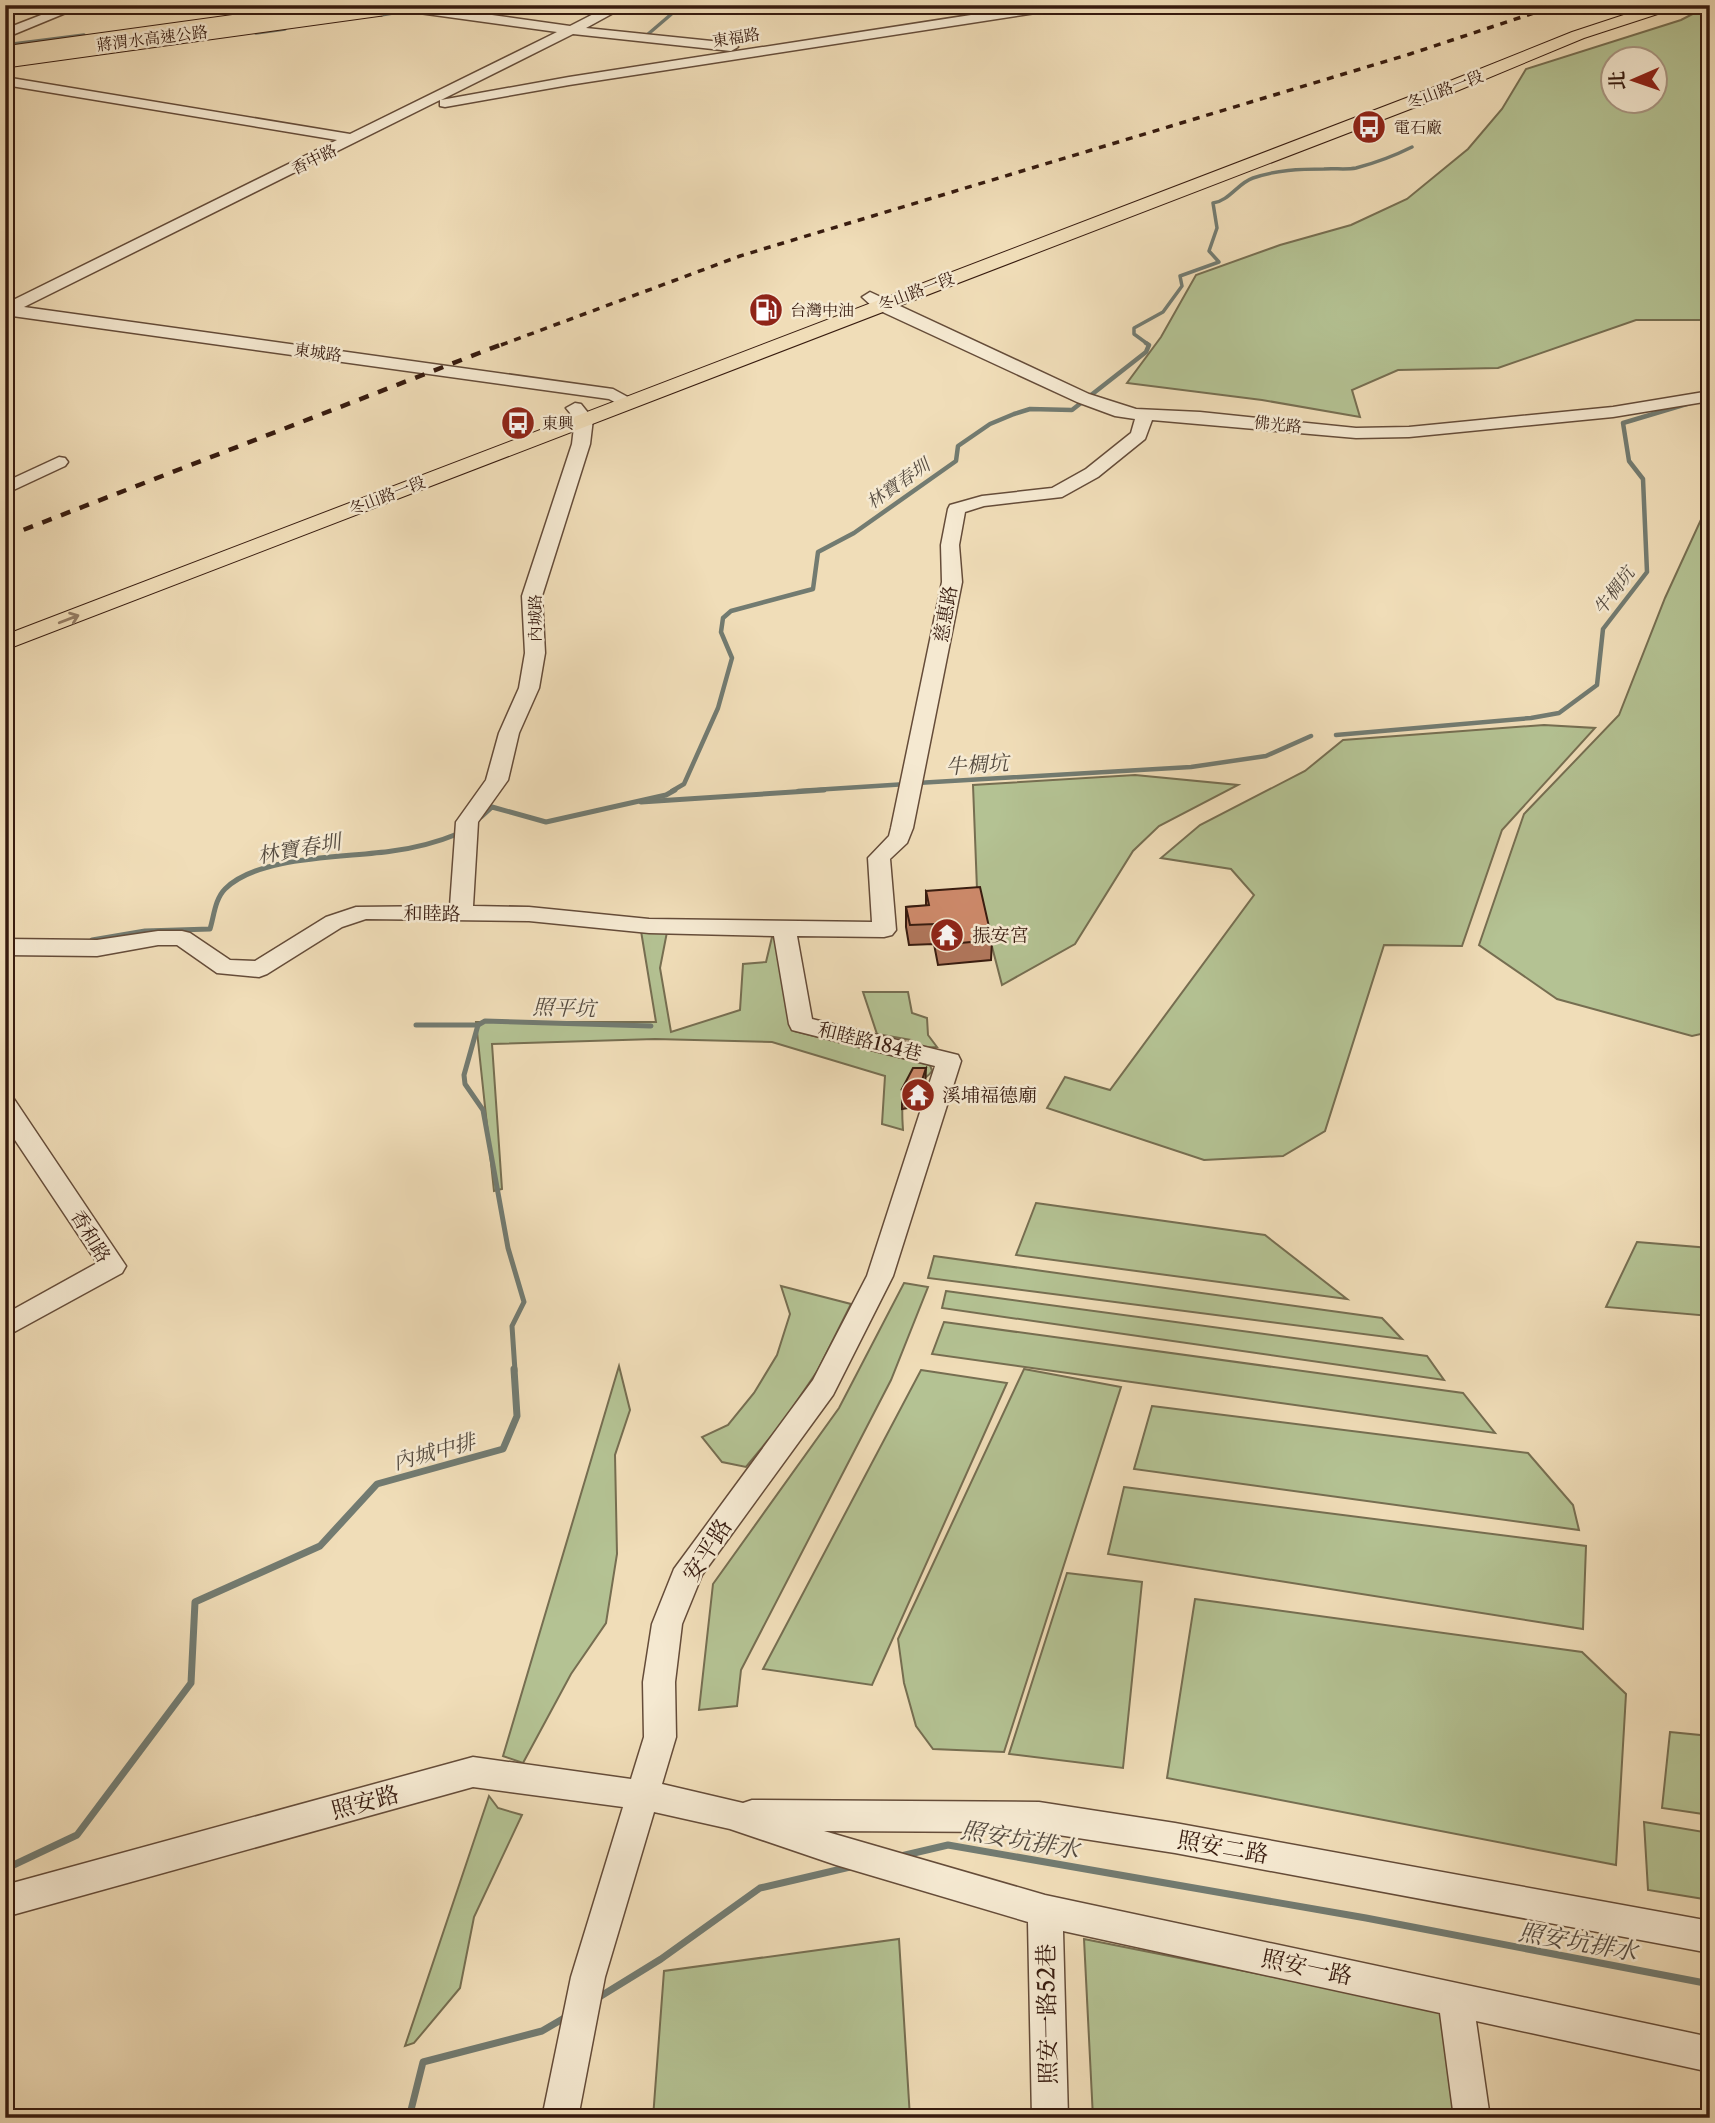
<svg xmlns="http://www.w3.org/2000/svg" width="1715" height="2123" font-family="'Libre Caslon Text','Noto Serif TC',serif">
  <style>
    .green { fill: #b4c293; stroke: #766e51; stroke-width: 2; fill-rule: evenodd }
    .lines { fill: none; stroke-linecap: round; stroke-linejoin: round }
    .stream-far3 { stroke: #727b71; stroke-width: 3.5 }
    .stream-far2 { stroke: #727b71; stroke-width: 4.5 }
    .stream-far1 { stroke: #727b71; stroke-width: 5 }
    .stream { stroke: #727b71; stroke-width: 7 }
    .minor-casing { stroke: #654c39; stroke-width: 3 }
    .major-casing { stroke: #371b0f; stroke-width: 2 }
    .minor { fill: #f5e9d1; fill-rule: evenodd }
    .major { fill: #f0ddb8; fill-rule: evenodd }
    .rail-far1 { stroke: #371b0f; stroke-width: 3.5; stroke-dasharray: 7 7; stroke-linecap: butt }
    .rail { stroke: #371b0f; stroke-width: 4.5; stroke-dasharray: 10 10; stroke-linecap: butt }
    .highway-bridge-casing { stroke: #371b0f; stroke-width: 23; stroke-linecap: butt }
    .highway-bridge { stroke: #f0ddb8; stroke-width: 21 }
    .wall { fill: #b1775c; stroke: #371b0f; stroke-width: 2 }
    .shaded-wall { fill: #90614b; stroke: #371b0f; stroke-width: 2 }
    .building { fill: #ce8a6b; stroke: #371b0f; stroke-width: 2 }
    .oneway { stroke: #947c64 }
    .labels { text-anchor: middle; stroke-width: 5; stroke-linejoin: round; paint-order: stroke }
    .far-street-label { font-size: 16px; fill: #371b0f; stroke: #f5e9d1 }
    .far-poi-label { font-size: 16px; fill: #371b0f; stroke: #f5e9d1; text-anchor: start }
    .far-water-label { font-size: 18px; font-style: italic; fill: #554b40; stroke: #f5e9d1 }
    .street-label { font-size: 19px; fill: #371b0f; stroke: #f5e9d1 }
    .poi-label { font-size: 19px; fill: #371b0f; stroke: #f5e9d1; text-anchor: start }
    .water-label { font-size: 21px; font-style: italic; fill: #554b40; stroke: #f5e9d1 }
    .near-street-label { font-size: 23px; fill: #371b0f; stroke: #f5e9d1 }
    .near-water-label { font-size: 24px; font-style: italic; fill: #554b40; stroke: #f5e9d1 }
  </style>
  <rect width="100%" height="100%" fill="#f0ddb8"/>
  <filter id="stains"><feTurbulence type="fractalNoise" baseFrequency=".00286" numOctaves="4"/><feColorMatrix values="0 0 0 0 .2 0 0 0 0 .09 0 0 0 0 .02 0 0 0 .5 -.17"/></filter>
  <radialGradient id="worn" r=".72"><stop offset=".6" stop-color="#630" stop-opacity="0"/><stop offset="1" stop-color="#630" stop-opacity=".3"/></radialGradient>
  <!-- green -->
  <g class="green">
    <path d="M1710,5V320H1636L1498,368L1398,370L1352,390L1360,417L1262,400L1127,383L1161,337L1196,275L1280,245L1351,225L1407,199L1468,149L1502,109L1526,69L1681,20ZM1614,60H1656V102H1614Z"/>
    <path d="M1710,500V1032L1692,1036L1557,999L1479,945L1524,814L1619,715L1665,598Z"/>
    <path d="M1544,725L1595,728L1502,830L1462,946L1384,945L1325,1131L1283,1156L1204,1160L1047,1108L1065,1077L1110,1090L1254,895L1231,869L1161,858L1200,825L1305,771L1343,740Z"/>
    <path d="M1135,775L1238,785L1159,826L1133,851L1075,944L1002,985L977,889L973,785Z"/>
    <path d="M641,931L667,932L660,968L671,1032L740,1010L743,964L766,962L772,937H781L794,1031L930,1065L932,1071C928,1077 924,1078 917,1081C899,1092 902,1112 903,1130L882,1124L885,1076L772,1042L655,1039L492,1044L502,1189L494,1191L476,1022H656Z"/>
    <path d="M863,992H908L912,1013L927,1018L928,1035L937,1047L921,1048L911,1040L877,1034Z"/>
    <path d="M1036,1203L1265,1235L1347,1299L1016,1255Z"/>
    <path d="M1637,1242L1710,1248V1316L1606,1307Z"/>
    <path d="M934,1256L1382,1318L1402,1339L928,1278Z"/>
    <path d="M904,1283L928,1287L891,1380L741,1670L737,1706L699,1710L713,1584L839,1408Z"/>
    <path d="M781,1286L851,1304L818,1370L782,1423L746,1467L722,1462L702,1437L728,1425L754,1393L777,1355L790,1314Z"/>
    <path d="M946,1291L1427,1356L1444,1380L942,1308Z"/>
    <path d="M944,1322L1463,1393L1495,1433L932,1354Z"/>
    <path d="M619,1366L630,1410L615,1455L617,1554L606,1623L571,1674L523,1763L503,1756Z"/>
    <path d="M1024,1369L1121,1387L1004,1752L933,1749L916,1726L904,1683L898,1639Z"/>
    <path d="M921,1370L1007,1383L872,1685L763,1669Z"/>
    <path d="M1152,1406L1528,1453L1573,1505L1579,1530L1134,1469Z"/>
    <path d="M1124,1487L1586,1546L1583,1629L1108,1554Z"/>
    <path d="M1067,1573L1142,1582L1123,1768L1009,1754Z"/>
    <path d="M1195,1599L1582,1652L1626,1694L1616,1865L1167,1778Z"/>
    <path d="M1670,1732L1710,1736V1815L1662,1808Z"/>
    <path d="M489,1796L498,1808L522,1815L474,1917L460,1988L414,2043L405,2046Z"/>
    <path d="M1644,1822L1710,1833V1900L1648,1890Z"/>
    <path d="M899,1939L910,2118H653L664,1971Z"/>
    <path d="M1084,1939L1444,2011L1456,2118H1093Z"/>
  </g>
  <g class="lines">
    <!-- stream-far3 -->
    <g class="stream-far3">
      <path d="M381,15L405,11"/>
      <path d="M256,33L285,29"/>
      <path d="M647,35L682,5"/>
      <path d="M5,45L84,35"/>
      <path d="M1149,345L1134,334V328L1163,312L1182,286L1180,276L1219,262L1209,251L1217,228L1213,203C1229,201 1238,183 1253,178C1276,170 1300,169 1324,169C1334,168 1346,170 1356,168C1375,163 1394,156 1412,147"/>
    </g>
    <!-- stream-far2 -->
    <g class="stream-far2">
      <path d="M1336,735L1531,718L1559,713L1597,685L1603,629L1647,572L1643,479L1629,461L1623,423L1690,403"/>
      <path d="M917,783L1191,767L1266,756L1311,736"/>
      <path d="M672,791L684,784L718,708L732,658L721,632L723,618L731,611L813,589L818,552L854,533L956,461L958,446L990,424L1014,414L1030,409L1072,410L1146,352L1149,345L1146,343"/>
      <path d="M798,791L907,784"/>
    </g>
    <!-- stream-far1 -->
    <g class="stream-far1">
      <path d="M641,802L824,790"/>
      <path d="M481,817L492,807L546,822L666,795L675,790"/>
      <path d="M92,940L145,931L210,929C214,916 215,899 225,889C259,855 346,858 392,851C416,848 438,842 460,833"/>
      <path d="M416,1025H478L485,1021L651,1026"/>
      <path d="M478,1025L464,1075L465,1084L483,1110L508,1248L524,1302L512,1326L515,1371"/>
    </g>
    <!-- stream -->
    <g class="stream">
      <path d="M901,1856L948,1845L1366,1918L1710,1984"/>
      <path d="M5,1869L77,1835L191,1683L195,1602L320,1546L377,1484L503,1449L517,1416L514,1369"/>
      <path d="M596,1999L661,1959L760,1888L850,1867"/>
      <path d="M409,2118L423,2062L542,2031L566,2017"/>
    </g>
    <!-- minor casing -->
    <g class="minor-casing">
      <g id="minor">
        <path d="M67,5H85L5,38V29Z"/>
        <path d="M384,5H420L570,26L611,5H628L586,28L731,43L738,47L731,51L573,34L441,100L569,77L1035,5H1068L1062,9L569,85L445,107L440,106V100L24,307L613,389L637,402L634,406H622L609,399L5,315V304L337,140L5,85V77L350,134L557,32L390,9Z"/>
        <path d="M870,292L1089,394L1136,409L1200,412L1356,428L1409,427L1613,407L1710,391V401L1613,417L1409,437L1356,438L1152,420L1145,439L1098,477L1062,497L984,506L965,512L959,545L962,582L913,828L907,843L890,859L896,930L892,935L884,937L797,936L812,1019L958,1055L961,1061L893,1276L833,1395L702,1575L682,1624L675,1682L676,1737L662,1784L743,1803L752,1800L1039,1802L1175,1823L1710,1921V1953L1175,1853L1039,1832L824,1831L1045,1895L1710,2037V2072L1476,2021L1490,2118H1454L1440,2013L1063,1931L1068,2118H1032L1028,1922L836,1865L730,1829L654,1812L605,1977L578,2118H542L571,1977L623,1807L473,1787L5,1917V1885L473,1757L631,1779L644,1737L643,1682L652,1624L674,1569L813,1380L867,1276L935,1066L792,1030L789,1024L774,936L649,933L529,921L366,919L342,927L267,974L259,977L217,973L177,945H158L97,956L5,955V939L97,940L158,931H182L190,933L230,960L255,961L326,917L356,907L450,906L456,822L486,780L499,733L519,688L525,653L522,596L572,444L575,419L566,408L575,403L581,404L593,419L590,444L542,596L545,653L539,688L519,733L508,780L478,822L473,906L529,907L649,919L872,922L868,858L889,836L891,828L942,582L941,545L948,509L950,505L982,496L1052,488L1086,469L1131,433L1135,419L1115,416L1077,402L874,308L862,297Z"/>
        <path d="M59,457L65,458L68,462L65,466L5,494V482Z"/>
        <path d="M5,1096L14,1099L126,1266L122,1273L5,1337V1314L97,1263L5,1125Z"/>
      </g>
    </g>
    <!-- major casing -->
    <g class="major-casing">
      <g id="major">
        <path d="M373,5H412C403,13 353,21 345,13L347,10Z"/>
        <path d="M1654,5H1679L1676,8L1584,38L1452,93L5,650V635L1440,85L1572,32Z"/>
      </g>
    </g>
    <!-- minor -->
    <use href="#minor" class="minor"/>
    <!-- major -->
    <use href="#major" class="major"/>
    <!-- rail-far1 -->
    <path class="rail-far1" d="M501,345L740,256L1410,54L1558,5"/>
    <!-- rail -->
    <path class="rail" d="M5,537L505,343"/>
    <!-- highway-bridge casing -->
    <g class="highway-bridge-casing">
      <path id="highway-bridge" d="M5,57L381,5"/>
    </g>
    <!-- highway-bridge -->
    <use href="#highway-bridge" class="highway-bridge"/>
  </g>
  <!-- wall -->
  <path class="wall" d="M926,891L992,940L991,960L938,965L934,944L909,945L906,927V907L926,906Z"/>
  <!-- shaded-wall -->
  <path class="shaded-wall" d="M926,1068L925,1088L919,1106L902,1109V1089Z"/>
  <!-- building -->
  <g class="building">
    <path d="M980,887L992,940L939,945L935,924L910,925L906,907L929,905L926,891Z"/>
    <path d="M913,1068H926L920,1086L902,1089Z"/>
  </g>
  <!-- one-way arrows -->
  <defs><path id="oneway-shaft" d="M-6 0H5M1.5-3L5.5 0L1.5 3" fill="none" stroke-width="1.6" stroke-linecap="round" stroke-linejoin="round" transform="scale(1.75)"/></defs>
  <use class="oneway" href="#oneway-shaft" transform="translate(69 619) rotate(-21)"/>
  <!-- icons -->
  <defs>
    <g id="bus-disc" transform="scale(1.75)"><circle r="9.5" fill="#8f2418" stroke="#f5e9d1"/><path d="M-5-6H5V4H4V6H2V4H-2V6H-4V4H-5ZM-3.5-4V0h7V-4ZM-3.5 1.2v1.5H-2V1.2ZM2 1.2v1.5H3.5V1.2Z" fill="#fff"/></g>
    <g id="fuel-disc" transform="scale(1.75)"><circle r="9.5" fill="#8f2418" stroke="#f5e9d1"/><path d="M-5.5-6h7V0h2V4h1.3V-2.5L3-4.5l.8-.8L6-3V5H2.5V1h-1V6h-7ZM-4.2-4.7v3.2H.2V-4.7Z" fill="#fff"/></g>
    <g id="temple-disc" transform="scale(1.75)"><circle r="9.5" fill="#8f2418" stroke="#f5e9d1"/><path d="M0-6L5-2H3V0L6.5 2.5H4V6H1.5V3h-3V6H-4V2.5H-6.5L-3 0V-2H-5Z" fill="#fff"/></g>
  </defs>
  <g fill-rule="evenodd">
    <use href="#bus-disc" x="1369" y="127"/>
    <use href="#fuel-disc" x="766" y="310"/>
    <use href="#bus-disc" x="518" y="423"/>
    <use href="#temple-disc" x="947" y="935"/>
    <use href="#temple-disc" x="918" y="1095"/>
  </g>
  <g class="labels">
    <!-- far-street labels -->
    <g class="far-street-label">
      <text transform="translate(736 37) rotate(-9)" y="6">東福路</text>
      <text transform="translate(152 38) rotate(-7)" y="6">蔣渭水高速公路</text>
      <text transform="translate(1445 89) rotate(-21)" y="6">冬山路一段</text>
      <text transform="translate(314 159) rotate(-26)" y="6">香中路</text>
      <text transform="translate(916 291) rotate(-21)" y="6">冬山路一段</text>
      <text transform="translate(318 352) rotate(8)" y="6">東城路</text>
      <text transform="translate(1278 424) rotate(6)" y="6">佛光路</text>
      <text transform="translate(387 495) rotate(-21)" y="6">冬山路一段</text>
      <text transform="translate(535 618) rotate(-90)" y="6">內城路</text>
    </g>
    <!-- far-poi labels -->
    <g class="far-poi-label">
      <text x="1394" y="133">電石廠</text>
      <text x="790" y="316">台灣中油</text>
      <text x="542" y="429">東興</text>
    </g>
    <!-- far-water labels -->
    <g class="far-water-label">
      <text transform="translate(898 484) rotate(-35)" y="6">林寶春圳</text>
      <text transform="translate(1614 591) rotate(-53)" y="6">牛椆坑</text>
    </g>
    <!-- street labels -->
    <g class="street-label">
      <text transform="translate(945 614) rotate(-80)" y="7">慈惠路</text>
      <text transform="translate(432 913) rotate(1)" y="7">和睦路</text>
      <text transform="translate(870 1041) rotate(14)" y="7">和睦路184巷</text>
      <text transform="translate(91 1236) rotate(59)" y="7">香和路</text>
    </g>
    <!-- poi labels -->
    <g class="poi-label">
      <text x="972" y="942">振安宮</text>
      <text x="942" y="1102">溪埔福德廟</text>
    </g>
    <!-- water labels -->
    <g class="water-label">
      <text transform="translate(977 765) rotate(-4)" y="7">牛椆坑</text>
      <text transform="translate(299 849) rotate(-10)" y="7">林寶春圳</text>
      <text transform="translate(564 1008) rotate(2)" y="7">照平坑</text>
      <text transform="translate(434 1452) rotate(-15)" y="7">內城中排</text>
    </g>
    <!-- near-street labels -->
    <g class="near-street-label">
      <text transform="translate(707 1550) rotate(-57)" y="8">安平路</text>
      <text transform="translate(365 1802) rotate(-15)" y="8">照安路</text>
      <text transform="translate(1223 1847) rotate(10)" y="8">照安二路</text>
      <text transform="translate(1307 1967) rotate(12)" y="8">照安一路</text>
      <text transform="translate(1047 2014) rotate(-91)" y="8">照安一路52巷</text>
    </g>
    <!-- near-water labels -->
    <g class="near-water-label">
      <text transform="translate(1020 1840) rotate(10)" y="8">照安坑排水</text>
      <text transform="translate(1578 1942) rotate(10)" y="8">照安坑排水</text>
    </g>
  </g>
  <!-- margin -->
  <rect width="1715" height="2123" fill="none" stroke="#f0ddb8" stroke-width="28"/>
  <rect x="7" y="7" width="1701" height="2109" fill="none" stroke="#371b0f" stroke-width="3.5"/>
  <rect x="14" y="14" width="1687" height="2095" fill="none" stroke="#371b0f" stroke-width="2"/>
  <!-- north arrow -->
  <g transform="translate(1634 80) rotate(268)"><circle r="33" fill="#f5e9d1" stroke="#a99783" stroke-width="2"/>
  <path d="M0-5L12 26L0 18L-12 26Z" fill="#8f2418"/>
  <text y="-10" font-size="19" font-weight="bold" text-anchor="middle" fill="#371b0f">北</text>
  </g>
  <rect width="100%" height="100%" filter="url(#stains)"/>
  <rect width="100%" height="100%" fill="url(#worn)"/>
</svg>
